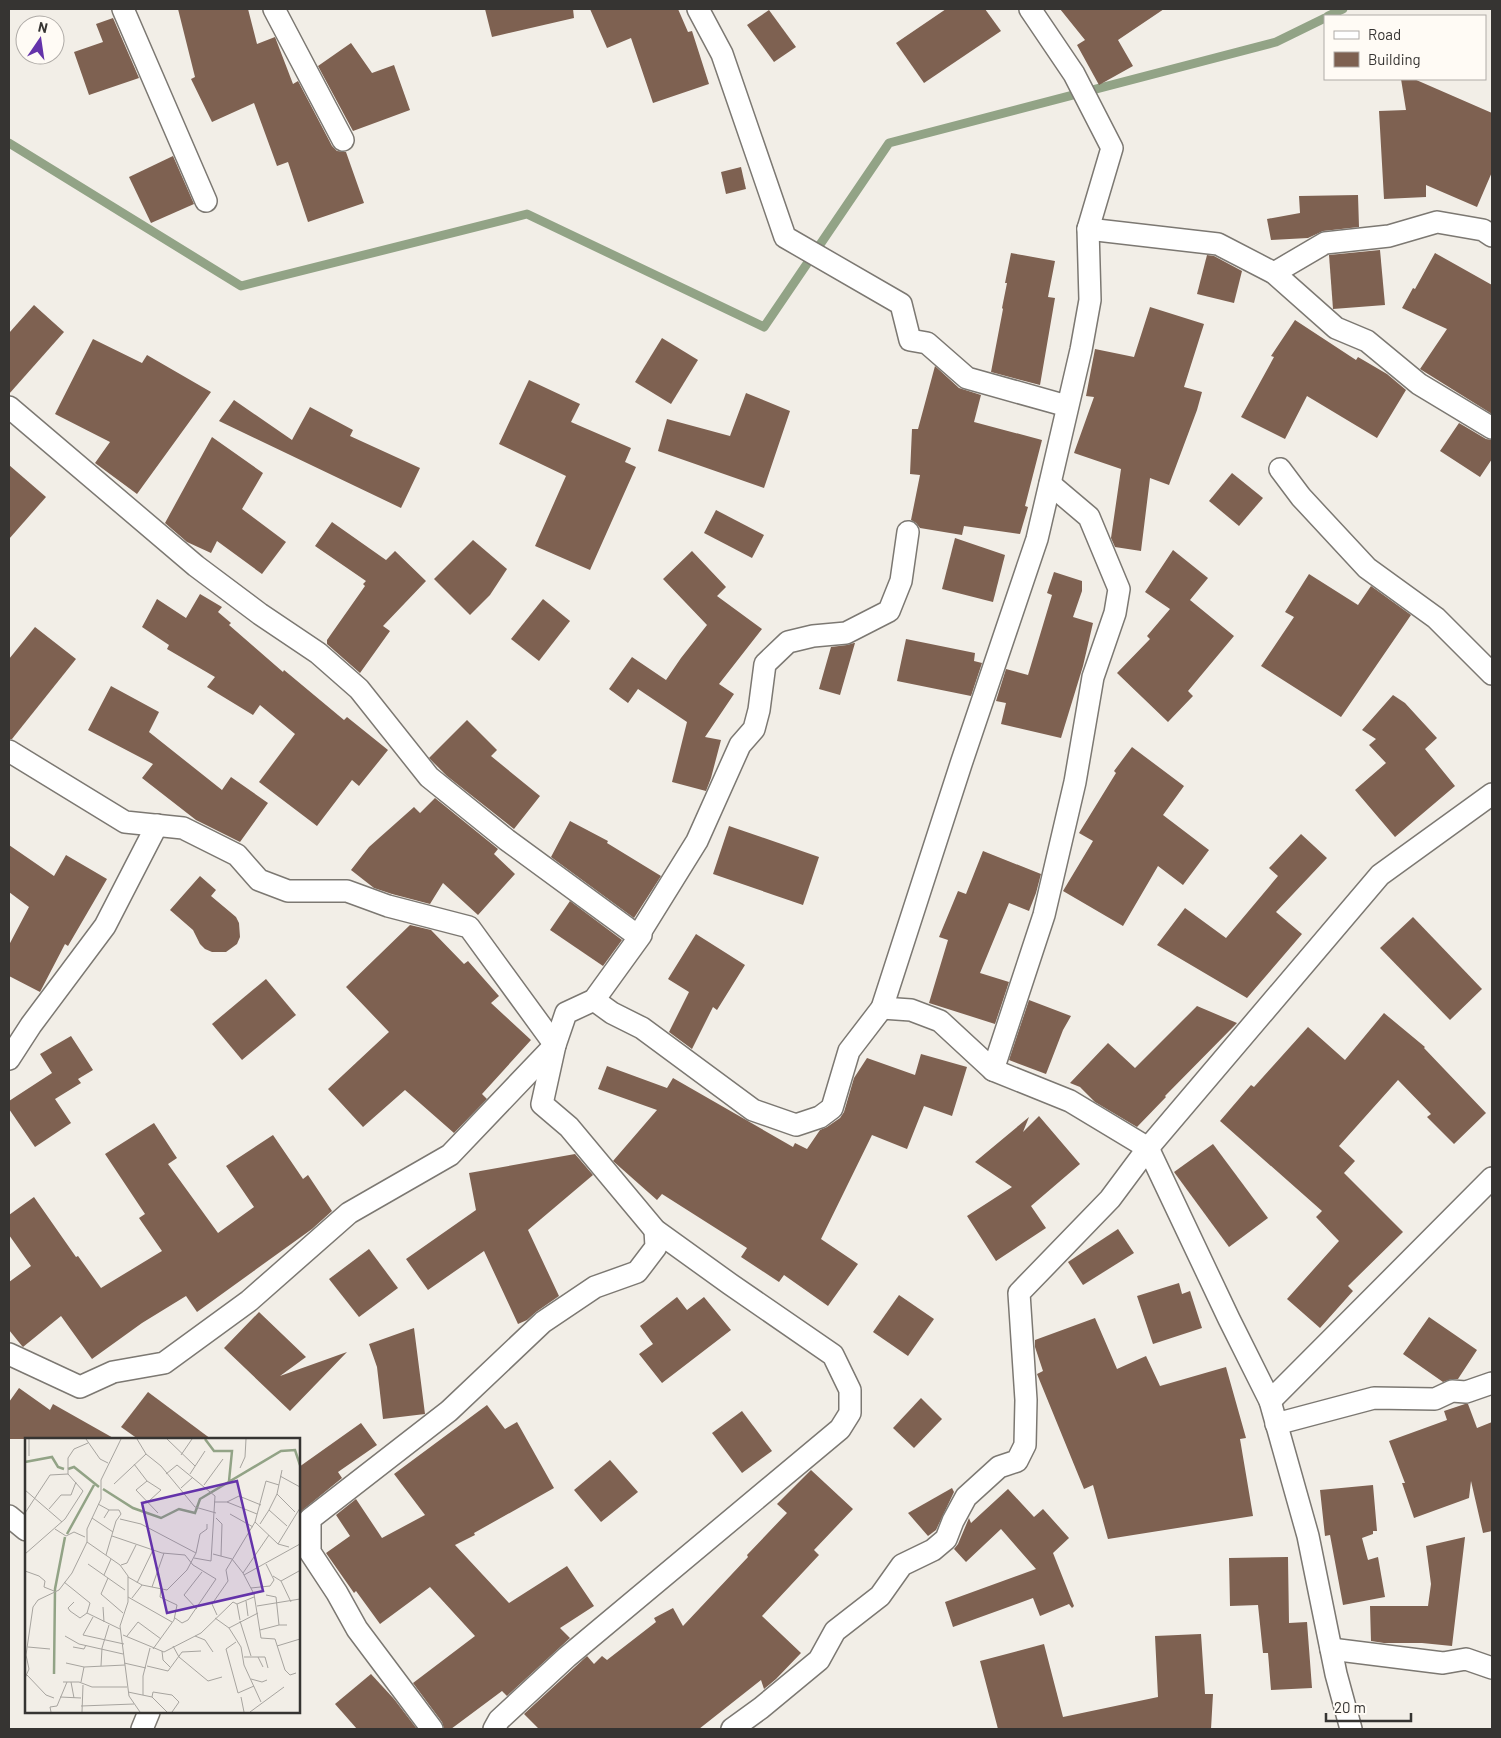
<svg xmlns="http://www.w3.org/2000/svg" width="1501" height="1738" font-family="Barlow,sans-serif">
  <style>
    .lines { fill: none; stroke-linecap: round; stroke-linejoin: round }
    .stream { stroke: #92a386; stroke-width: 9 }
    .building { fill: #7e6151 }
    .street-casing { stroke: #7c7872; stroke-width: 24 }
    .street { stroke: #fff; stroke-width: 21 }
    .inset-river { fill: none; stroke: #92a386; stroke-width: 2.5 }
    .inset-road { fill: none; stroke: #a7a49f; stroke-width: 1 }
    .view { fill: #6433aa; fill-opacity: 0.15; stroke: #6433aa; stroke-width: 2.5 }
    .inset-edge { fill: none; stroke: #363432; stroke-width: 2.5 }
  </style>
  <rect width="100%" height="100%" fill="#f2eee7"/>
  <g class="lines">
    <!-- stream -->
    <g class="stream">
      <path d="M1328,16L1343,9"/>
      <path d="M9,143L241,286L527,214L764,327L889,143L1276,42L1325,18"/>
    </g>
  </g>
  <!-- building -->
  <g class="building">
    <path d="M178,9H248L257,44L275,37L293,84L298,81L332,146L337,151L346,152L364,203L308,222L288,162L277,166L254,103L212,122L191,79L195,77Z"/>
    <path d="M485,9H573L574,18L492,37Z"/>
    <path d="M590,9H678L688,32L692,31L709,84L653,103L631,38L607,48Z"/>
    <path d="M946,9H985L1001,31L924,83L896,43Z"/>
    <path d="M1060,9H1164L1118,40L1133,66L1099,85L1077,45L1085,40Z"/>
    <path d="M769,10L796,47L774,62L747,25Z"/>
    <path d="M113,18L139,78L89,95L74,52L103,42L96,24Z"/>
    <path d="M351,43L372,73L394,65L410,110L353,131L318,66Z"/>
    <path d="M1401,79H1414L1492,113V172L1477,207L1426,185V197L1384,199L1379,111L1406,110Z"/>
    <path d="M173,156L194,204L151,223L129,177Z"/>
    <path d="M741,167L746,189L726,194L721,172Z"/>
    <path d="M1358,195L1359,227L1323,231L1308,238L1271,240L1267,219L1300,213L1299,196Z"/>
    <path d="M1380,250L1385,305L1333,309L1329,255Z"/>
    <path d="M1011,253L1055,261L1048,297L1055,298L1040,385L991,372L1003,309L1002,308L1007,283H1005Z"/>
    <path d="M1435,253L1492,285V414L1420,369L1447,329L1402,308L1413,288L1415,289Z"/>
    <path d="M1207,255L1214,256L1242,271L1234,303L1197,294Z"/>
    <path d="M34,305L64,332L9,394V333Z"/>
    <path d="M1150,307L1204,324L1184,387L1202,392L1197,410L1169,485L1150,478L1141,551L1115,547L1111,538L1121,469L1074,453L1094,397L1086,396L1095,349L1134,357Z"/>
    <path d="M1295,320L1356,360L1358,357L1387,374L1406,390L1377,438L1307,396L1285,439L1241,417L1274,357L1271,356Z"/>
    <path d="M662,338L698,360L671,404L635,382Z"/>
    <path d="M93,339L142,363L147,355L211,392L137,494L95,463L110,442L55,414Z"/>
    <path d="M935,366L959,388L981,395L974,422L1042,440L1025,506L1028,507L1020,534L964,526L962,535L920,528L916,523L911,520L920,475L910,474L912,429H918Z"/>
    <path d="M529,380L580,404L571,422L631,448L625,462L636,467L590,570L535,546L566,476L499,444Z"/>
    <path d="M746,393L790,411L764,488L658,451L667,419L730,436Z"/>
    <path d="M234,400L292,440L310,407L353,430L350,436L420,468L401,508L219,421Z"/>
    <path d="M1459,423L1486,439L1492,440V459L1480,477L1440,451Z"/>
    <path d="M212,437L263,473L242,509L286,542L262,574L217,541L211,553L187,542L165,523Z"/>
    <path d="M9,465L46,497L9,539Z"/>
    <path d="M1232,473L1263,498L1239,526L1209,501Z"/>
    <path d="M716,510L764,535L752,558L704,533Z"/>
    <path d="M332,522L386,560L395,551L426,581L383,626L390,631L360,673L327,644V640L365,586L363,584L366,581L315,546Z"/>
    <path d="M955,538L1005,555L993,602L942,589Z"/>
    <path d="M473,540L507,569L490,595L470,615L434,579Z"/>
    <path d="M1173,550L1208,578L1190,600L1234,636L1188,691L1193,696L1168,722L1117,673L1150,639L1147,636L1170,609L1145,592Z"/>
    <path d="M692,551L726,587L717,596L762,629L719,684L734,694L705,737L721,740L711,778L706,791L672,782L687,722L638,689L628,703L609,689L632,657L666,680L681,658L707,625L663,579Z"/>
    <path d="M1054,572L1082,581V591L1073,617L1093,623L1083,666L1061,738L1001,724L1006,703L996,701L1006,669L1028,675L1052,595L1047,593Z"/>
    <path d="M1309,574L1358,605L1371,586L1411,615L1341,717L1261,666L1294,617L1285,612Z"/>
    <path d="M200,594L222,607L218,612L231,623L229,625L283,672L284,670L344,720L347,717L388,750L359,786L352,780L317,826L259,782L295,734L260,705L253,715L207,687L215,677L167,649L169,645L142,627L157,599L186,618Z"/>
    <path d="M543,599L570,621L539,661L511,639Z"/>
    <path d="M35,627L76,659L12,739H9V659Z"/>
    <path d="M906,639L975,653L974,661L982,663L971,696L897,681Z"/>
    <path d="M854,643H855L840,695L819,689L831,647L847,645Z"/>
    <path d="M111,686L159,712L149,732L222,790L231,777L268,803L240,842L196,820L142,778L153,764L88,730Z"/>
    <path d="M1393,695L1405,703L1437,738L1425,749L1455,786L1395,837L1355,790L1386,763L1369,745L1376,739L1362,730Z"/>
    <path d="M467,720L497,750L491,756L540,796L514,829L447,776L429,758Z"/>
    <path d="M1132,747L1184,786L1163,815L1209,850L1183,885L1158,866L1123,926L1063,891L1093,841L1079,833L1116,773L1114,771Z"/>
    <path d="M435,798L498,849L494,854L515,874L478,915L443,883L430,904L392,894L374,888L351,870L369,847L414,807L420,813Z"/>
    <path d="M570,821L608,841L607,843L661,876L634,918L551,857Z"/>
    <path d="M729,826L819,857L803,905L713,874Z"/>
    <path d="M1301,834L1327,858L1276,912L1302,934L1247,998L1157,945L1185,908L1226,938L1278,876L1269,868Z"/>
    <path d="M9,845L54,876L66,855L107,879L68,946L65,944L40,992L9,976V945L29,907L9,892Z"/>
    <path d="M983,851L1041,874L1036,893L1029,911L1009,903L980,973L1009,982L995,1024L929,1003L948,940L939,937L958,891L966,894Z"/>
    <path d="M200,876L216,890L211,896L236,917L239,923L240,937L237,944L226,952H212L205,949L200,944L193,930L170,910Z"/>
    <path d="M570,901L622,940L603,966L550,930Z"/>
    <path d="M1413,917L1482,989L1450,1020L1380,948Z"/>
    <path d="M410,925L431,930L464,964L468,961L499,996L491,1003L531,1040L482,1094L487,1099L454,1133L405,1090L363,1127L328,1089L389,1032L346,987Z"/>
    <path d="M696,934L745,965L717,1010L713,1007L692,1049L669,1032L689,992L668,979Z"/>
    <path d="M266,979L296,1015L242,1060L212,1024Z"/>
    <path d="M1029,1000L1071,1016L1063,1030L1046,1074L1009,1060Z"/>
    <path d="M1197,1006L1237,1023L1165,1096L1166,1097L1137,1127L1095,1102L1080,1087L1070,1083L1108,1043L1135,1068Z"/>
    <path d="M1384,1013L1425,1047L1424,1048L1486,1113L1454,1144L1427,1117L1431,1114L1398,1080L1339,1146L1355,1161L1344,1173L1403,1232L1348,1286L1353,1291L1320,1328L1287,1299L1339,1241L1316,1217L1322,1211L1220,1121L1251,1085L1254,1087L1308,1027L1345,1060Z"/>
    <path d="M71,1036L93,1070L78,1079L81,1083L55,1099L71,1123L35,1147L9,1109V1101L52,1073L40,1054Z"/>
    <path d="M921,1054L967,1067L952,1116L924,1106L907,1149L872,1135L821,1239L858,1264L828,1306L784,1275L779,1282L741,1257L747,1248L662,1194L657,1200L613,1161L657,1110L598,1089L607,1066L667,1088L673,1078L793,1147L795,1143L807,1149L820,1130L827,1127L840,1118L844,1112L854,1078L867,1058L915,1075Z"/>
    <path d="M1039,1116L1080,1164L1031,1206L1046,1228L996,1261L967,1216L1012,1187L975,1162L1029,1117L1023,1132Z"/>
    <path d="M154,1123L177,1158L168,1164L218,1233L254,1207L226,1166L273,1135L303,1179L308,1175L332,1211L312,1229L197,1312L186,1296L142,1323L92,1359L61,1316L23,1347L22,1346L9,1330V1282L31,1266L9,1235V1215L34,1197L76,1257L78,1256L101,1288L162,1251L139,1218L145,1214L105,1154Z"/>
    <path d="M1213,1144L1268,1218L1229,1247L1174,1172Z"/>
    <path d="M575,1154L593,1175L528,1230L559,1296L536,1312L527,1320L518,1324L484,1251L428,1290L406,1259L476,1210L469,1173Z"/>
    <path d="M1118,1229L1134,1253L1083,1285L1068,1262Z"/>
    <path d="M369,1249L398,1288L359,1317L329,1279Z"/>
    <path d="M1179,1283L1182,1294L1190,1291L1202,1328L1153,1344L1137,1296Z"/>
    <path d="M899,1295L934,1319L908,1356L873,1332Z"/>
    <path d="M677,1297L687,1310L704,1297L731,1330L662,1383L639,1354L653,1344L640,1326Z"/>
    <path d="M259,1312L306,1357L280,1376L347,1352L290,1411L224,1348Z"/>
    <path d="M1429,1317L1477,1350L1458,1379H1452L1443,1382L1403,1354Z"/>
    <path d="M1095,1318L1117,1369L1146,1356L1160,1386L1226,1367L1246,1438L1240,1439L1253,1516L1108,1539L1093,1485L1084,1489L1037,1374L1043,1371L1035,1347V1340Z"/>
    <path d="M414,1328L425,1414L383,1419L377,1367L369,1344Z"/>
    <path d="M19,1388L50,1410L53,1404L115,1439H9V1402Z"/>
    <path d="M148,1392L211,1439H138L121,1427Z"/>
    <path d="M921,1398L942,1419L914,1448L893,1428Z"/>
    <path d="M1465,1404H1468L1477,1428L1492,1422V1531L1483,1533L1471,1481L1469,1498L1414,1518L1402,1483H1405L1389,1441L1447,1420L1444,1411Z"/>
    <path d="M487,1405L505,1429L517,1422L554,1488L474,1533L475,1535L455,1545L509,1603L567,1566L594,1606L560,1628L570,1638L507,1696L502,1691L451,1729H444L442,1722L413,1683L475,1636L430,1587L380,1624L356,1591L354,1593L326,1553L350,1536L336,1515L356,1499L382,1538L425,1515L394,1474Z"/>
    <path d="M742,1411L772,1451L742,1473L712,1433Z"/>
    <path d="M361,1423L377,1445L338,1472L342,1478L299,1513V1467Z"/>
    <path d="M610,1460L638,1492L601,1522L574,1490Z"/>
    <path d="M811,1470L853,1509L814,1550L819,1555L762,1616L801,1653L776,1679L764,1689L761,1680L699,1729H539L524,1714L587,1656L594,1664L602,1656L607,1660L656,1622L654,1618L673,1608L683,1626L748,1557L747,1555L787,1513L777,1504Z"/>
    <path d="M1373,1485L1377,1531H1373V1534L1362,1538L1368,1560L1378,1557L1385,1597L1343,1605L1330,1535L1325,1536L1320,1490Z"/>
    <path d="M952,1488L954,1492L936,1530L928,1536L908,1513Z"/>
    <path d="M1008,1489L1034,1517L1043,1509L1069,1538L1053,1553L1074,1606L1072,1608L1069,1604L1040,1616L1033,1598L953,1627L945,1602L1036,1569L1001,1529L966,1562L954,1549L958,1544L969,1518L971,1523Z"/>
    <path d="M1465,1537L1452,1646L1422,1643H1384L1371,1641L1370,1606H1428L1431,1584L1426,1546Z"/>
    <path d="M1288,1557L1289,1623L1307,1622L1312,1688L1271,1690L1268,1653H1263L1258,1605L1230,1606L1229,1558Z"/>
    <path d="M1201,1634L1205,1694H1213L1211,1729H998L980,1661L1044,1644L1063,1717L1158,1697L1155,1636Z"/>
    <path d="M371,1674L394,1699L417,1729H357L335,1704Z"/>
  </g>
  <g class="lines">
    <!-- street casing -->
    <g class="street-casing">
      <g id="street">
        <path d="M123,9L206,201"/>
        <path d="M274,9L343,140"/>
        <path d="M698,9L722,54L785,237L901,304L910,340L927,343L967,378L1067,406"/>
        <path d="M1088,229L1218,244L1274,273L1336,328L1367,341L1419,384L1492,428"/>
        <path d="M1274,273L1325,243L1389,236L1437,222L1483,230L1492,236"/>
        <path d="M9,407L196,566L260,614L318,653L359,689L429,777L507,840L638,936L641,935L594,1000L566,1013L555,1045L450,1155L349,1213L249,1301L164,1363L113,1372L80,1387L9,1354"/>
        <path d="M1280,469L1301,497L1367,568L1436,618L1492,674"/>
        <path d="M9,751L125,822L183,828L237,855L259,880L288,891H347L388,906L469,927L555,1045L542,1104L569,1127L655,1230L730,1284L833,1355L850,1390V1413L840,1429L567,1657L499,1720L494,1729"/>
        <path d="M638,936L697,841L740,745L754,729L759,710L765,664L788,642L813,636L846,633L889,611L901,581L908,532"/>
        <path d="M594,1000L612,1013L642,1028L753,1110L796,1125L820,1117L832,1108L849,1051L882,1008L961,764L1037,539L1081,350L1090,300L1088,229L1112,148L1074,74L1030,9"/>
        <path d="M882,1008L911,1010L940,1021L993,1070L1070,1101L1148,1148L1229,1319L1270,1401L1308,1536L1336,1674L1351,1729"/>
        <path d="M9,1059L31,1025L105,926L157,825"/>
        <path d="M993,1070L1044,915L1075,782L1093,677L1115,613L1119,589L1089,517L1050,484"/>
        <path d="M1270,1401L1492,1178"/>
        <path d="M1276,1424L1374,1398L1435,1399L1452,1391L1466,1392L1492,1383"/>
        <path d="M9,1516L26,1530"/>
        <path d="M1331,1649L1443,1663L1466,1659L1492,1668"/>
        <path d="M142,1729L149,1712"/>
        <path d="M432,1729L357,1629L337,1593L310,1552V1519L449,1411L543,1322L595,1287L637,1272L656,1247L655,1230"/>
        <path d="M732,1729L761,1708L819,1660L835,1631L880,1596L902,1565L933,1550L946,1539L953,1521L966,1497L999,1467L1017,1461L1025,1445L1026,1400L1019,1293L1110,1199L1148,1148L1380,875L1492,794"/>
      </g>
    </g>
    <!-- street -->
    <use href="#street" class="street"/>
  </g>
  <!-- overview -->
  <g transform="translate(25 1438)">
    <rect width="275" height="275" fill="#f2eee7"/>
    <path class="inset-river" d="M180,1L189,13H207L204,43M0,24L27,19L33,29L39,31M43,31L49,29L74,49M78,51L108,70L136,80L154,71L170,75L175,61L256,13L270,12L275,27M42,96L69,47M29,236L30,151L40,99"/>
    <path class="inset-road" d="M4,1V18M61,1L75,21L83,25M112,1L121,16L136,28L170,69L191,75M142,1L170,28M156,17L167,1M109,26L122,43L136,52L124,63M215,30L220,19L221,1M43,36V20L49,11L63,5M141,36L152,27L190,58L186,123L169,120M165,36L180,13M255,38L275,49M122,43L111,52L133,75M89,46L121,16M179,47L198,21M156,50L168,39M0,52L37,84M252,56L270,74M189,64H202L232,76M202,64L214,58L236,67M73,66L84,72L79,80M24,71L36,57H46L51,44M244,72L252,56L257,32M0,75L25,37L43,36L58,53L40,81L0,116M205,76L228,89M67,80L88,94M191,80L197,86L196,118M95,81L116,86L171,115L162,132L142,152L117,147L103,139M230,84L253,106L264,109M235,86L244,72L262,88M30,91L41,98L49,94L60,99M87,98L137,115L160,117L168,127L191,141L163,182L157,185L150,180M62,104L95,127L103,138V164L95,188L104,258L115,274M253,106L275,70M171,115L175,96L182,91V86M188,116L207,121L218,135L229,156L236,200L250,201L260,232L265,237L271,235M81,117L91,83L96,76L94,72H84M63,126L100,152M96,127L102,125L111,107M0,133L14,138L20,143L19,149L29,153M218,135L244,97M79,137L86,121M219,137L275,106M248,138L256,143L266,164M83,140L76,156L98,175M256,143L274,133M39,144L65,165L62,175L95,191M112,145L128,112M127,149L139,115M226,150L245,148L249,142L241,126M241,157L251,159L254,187H262M103,159L147,184M107,160L117,147M221,163L223,178M49,164L43,170L45,173L55,180L62,175M212,166L215,182M232,168L275,161M78,169L79,184M172,171L159,157L177,134M192,177L187,166L203,143L201,132L230,84L241,43L254,47M68,179L58,197L99,206M190,180L204,190L216,209L219,227L236,264M215,183L226,218M204,190L233,175M235,192L254,187M98,197L139,214L176,195L208,164L212,166L229,159M40,198L54,206L98,216M102,198L113,184L136,201M170,198L180,202L188,214M211,204L201,211L213,255L229,248M148,208L154,219L183,243L197,239M252,208L275,201M3,209L25,211M48,209L59,211L61,207M128,211L149,182L152,167L135,159L136,151M137,213L138,222L145,229M219,219H233L238,229M233,219H240L243,230M41,225L59,229M99,225L121,230M76,228L77,210L84,187M122,228L143,233L157,214L176,213M2,237L21,257L29,260M0,240L4,231L1,217L8,169L13,162L34,152L47,135L62,104V91L76,61V42L96,1M226,241L237,244L242,242M38,244H54L67,249H102M46,244L49,260M56,244L59,229L100,227M103,254L127,259L142,274M118,257V238L125,210M35,259L56,260M127,259L128,254L147,257L154,264L147,274M216,259L219,274M56,268L109,266M26,274L25,269L32,268L42,244M57,274L58,247M225,274L259,249"/>
    <path class="view" d="M212,43L238,153L142,175L117,65Z"/>
    <rect width="275" height="275" class="inset-edge"/>
  </g>
  <!-- border -->
  <rect width="1501" height="1738" fill="none" stroke="#363432" stroke-width="20"/>
  <!-- legend -->
  <rect x="1324" y="15" width="162" height="65" fill="#fffbf5" stroke="#afaba7"/>
  <rect x="1334" y="31" width="25" height="8" fill="#ffffff" stroke="#afaba7"/>
  <text x="1368" y="40" font-size="15" fill="#363432">Road</text>
  <rect x="1334" y="52" width="25" height="15" fill="#7e6151" stroke="#afaba7"/>
  <text x="1368" y="65" font-size="15" fill="#363432">Building</text>
  <!-- north arrow -->
  <g transform="translate(40 40) rotate(13)"><circle r="24" fill="#fffbf5" stroke="#afaba7"/>
  <path d="M0-4L9 19L0 12L-9 19Z" fill="#6433aa"/>
  <text y="-8" font-size="14" font-weight="bold" text-anchor="middle" fill="#363432">N</text>
  </g>
  <!-- scale -->
  <path d="M1326 1713v8h85v-8" fill="none" stroke="#363432" stroke-width="2.5"/>
  <text x="1334" y="1713" font-size="15" fill="#363432" stroke="#fffbf5" stroke-width="4" paint-order="stroke">20 m</text>
</svg>
